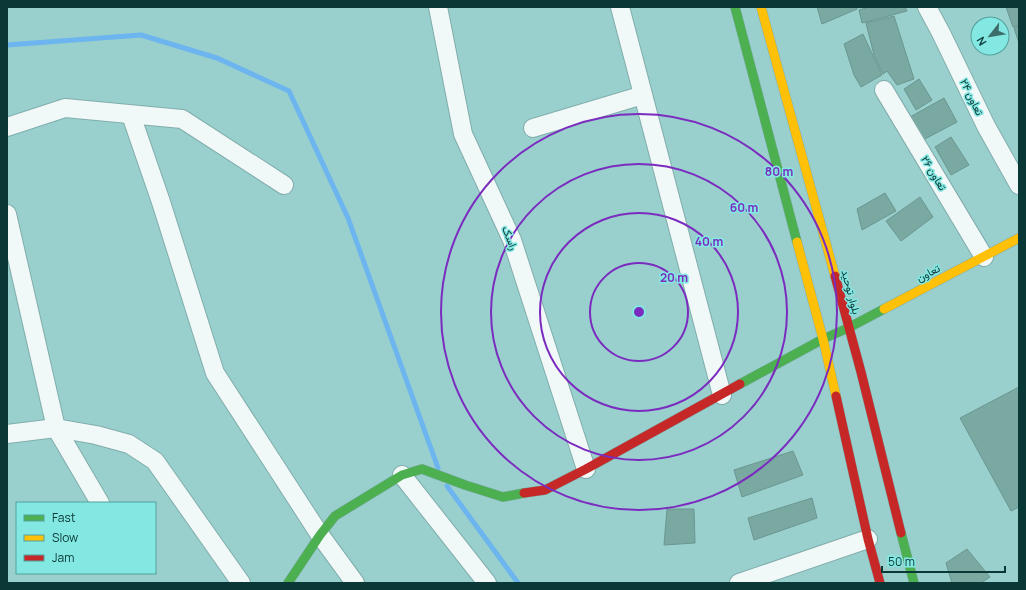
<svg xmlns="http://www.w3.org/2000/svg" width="1026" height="590" font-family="Manrope,Vazirmatn,sans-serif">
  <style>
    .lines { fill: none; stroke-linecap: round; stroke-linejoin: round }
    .stream { stroke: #6db5ee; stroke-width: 5 }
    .building { fill: #7aa9a2; stroke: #6b9690 }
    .street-casing { stroke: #80adab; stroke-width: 20 }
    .fast-casing { stroke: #80adab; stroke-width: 10 }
    .slow-casing { stroke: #80adab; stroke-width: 10 }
    .jam-casing { stroke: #80adab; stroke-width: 10 }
    .street { stroke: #f0f8f8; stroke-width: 18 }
    .fast { stroke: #4caf50; stroke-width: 9 }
    .slow { stroke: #ffc107; stroke-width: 9 }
    .jam { stroke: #c62828; stroke-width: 9 }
    .ring { fill: none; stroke: #7b2cbf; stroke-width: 2 }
    .labels { text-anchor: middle; stroke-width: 3; stroke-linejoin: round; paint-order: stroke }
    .street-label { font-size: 11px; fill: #0a3836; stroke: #83e7e2 }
    .centre { fill: #7b2cbf; stroke: #83e7e2; stroke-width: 2 }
    .ring-label { font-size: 12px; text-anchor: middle; font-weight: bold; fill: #7b2cbf; stroke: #83e7e2; stroke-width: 3; stroke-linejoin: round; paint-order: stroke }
  </style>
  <rect width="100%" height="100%" fill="#99d0ce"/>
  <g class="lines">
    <!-- stream -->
    <g class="stream">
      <path d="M7,45L141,35L217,58L289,91L348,218L438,468"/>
      <path d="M447,486L518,583"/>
    </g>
  </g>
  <!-- building -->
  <g class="building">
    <path d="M817,7H857V9L822,24Z"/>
    <path d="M869,7H905L907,11L862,23L859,10Z"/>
    <path d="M1006,7H1019V25L1013,27Z"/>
    <path d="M894,16L914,79L897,85L887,71L883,74L874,55L866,23Z"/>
    <path d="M1019,26V43L1014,28Z"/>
    <path d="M863,34L882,75L861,87L854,75L844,44Z"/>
    <path d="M919,79L932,100L916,110L904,89Z"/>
    <path d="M944,98L957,122L923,140L910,117Z"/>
    <path d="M951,137L969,165L951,175L935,147Z"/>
    <path d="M885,193L896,211L862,230L857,209Z"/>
    <path d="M920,197L933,217L901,241L886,221Z"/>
    <path d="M1019,387V507L1011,511L960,418Z"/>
    <path d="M793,451L803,475L742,497L734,470Z"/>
    <path d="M812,498L817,518L754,540L748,518Z"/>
    <path d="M667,509H694L695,543L664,545Z"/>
    <path d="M967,549L990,577L981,583H952L946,563Z"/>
  </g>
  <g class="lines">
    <!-- street casing -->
    <g class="street-casing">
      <g id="street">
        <path d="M438,7L463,134L512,240L586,469"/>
        <path d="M620,7L722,395"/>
        <path d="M927,7L941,33L986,126L1019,185"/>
        <path d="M884,90L984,257"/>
        <path d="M131,115L161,202L215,373L320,535L355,583"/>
        <path d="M7,127L65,108L182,119L284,185"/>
        <path d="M533,128L643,95"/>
        <path d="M7,214L56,428L100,503"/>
        <path d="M7,434L56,428L96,435L129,444L155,461L241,583"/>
        <path d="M402,475L487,583"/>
        <path d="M739,583L868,539"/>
      </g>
    </g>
    <!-- fast casing -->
    <g class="fast-casing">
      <g id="fast">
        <path d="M735,7L797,242"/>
        <path d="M740,384L823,339L848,328L884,309"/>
        <path d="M901,533L914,583"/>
        <path d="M288,583L320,535L335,516L402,475L422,469L465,485L503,497L524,493"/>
      </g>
    </g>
    <!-- slow casing -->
    <g class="slow-casing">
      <g id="slow">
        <path d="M761,7L835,276"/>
        <path d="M797,242L823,339L836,396"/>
        <path d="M884,309L1019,238"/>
      </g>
    </g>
    <!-- jam casing -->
    <g class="jam-casing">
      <g id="jam">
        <path d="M835,276L861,372L901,533"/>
        <path d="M836,396L868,539L880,583"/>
        <path d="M524,493L545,490L586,469L740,384"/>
      </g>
    </g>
    <!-- street -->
    <use href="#street" class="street"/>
    <!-- fast -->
    <use href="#fast" class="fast"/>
    <!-- slow -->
    <use href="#slow" class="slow"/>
    <!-- jam -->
    <use href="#jam" class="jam"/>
  </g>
  <!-- distance rings -->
  <g class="ring">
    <circle cx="639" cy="312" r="49"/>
    <circle cx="639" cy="312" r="99"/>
    <circle cx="639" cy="312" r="148"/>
    <circle cx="639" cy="312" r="198"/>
  </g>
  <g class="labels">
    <!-- street labels -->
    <g class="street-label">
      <text transform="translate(972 97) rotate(64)" y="4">تعاون ۲۴</text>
      <text transform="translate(934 173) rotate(59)" y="4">تعاون ۲۶</text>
      <text transform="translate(510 238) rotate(68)" y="4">راسک</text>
      <text transform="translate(928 273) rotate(-28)" y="4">تعاون</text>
      <text transform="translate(851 292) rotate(75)" y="4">بلوار توحید</text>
    </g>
  </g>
  <circle cx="639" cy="312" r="6" class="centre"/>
  <g class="ring-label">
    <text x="779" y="176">80 m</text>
    <text x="744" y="212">60 m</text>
    <text x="709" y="246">40 m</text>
    <text x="674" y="282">20 m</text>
  </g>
  <!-- border -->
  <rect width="1026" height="590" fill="none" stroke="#0a3836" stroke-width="16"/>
  <!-- legend -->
  <rect x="16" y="502" width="140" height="72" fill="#83e7e2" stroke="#53a19d"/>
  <rect x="24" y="515" width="20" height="6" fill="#4caf50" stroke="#53a19d"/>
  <text x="52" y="522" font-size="12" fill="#0a3836">Fast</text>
  <rect x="24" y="535" width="20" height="6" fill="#ffc107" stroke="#53a19d"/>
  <text x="52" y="542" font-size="12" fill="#0a3836">Slow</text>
  <rect x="24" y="555" width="20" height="6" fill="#c62828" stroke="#53a19d"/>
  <text x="52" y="562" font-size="12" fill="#0a3836">Jam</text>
  <!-- north arrow -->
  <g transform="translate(990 36) rotate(239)"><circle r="19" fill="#83e7e2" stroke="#53a19d"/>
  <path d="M0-3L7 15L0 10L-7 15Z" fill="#3c6d6b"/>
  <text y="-6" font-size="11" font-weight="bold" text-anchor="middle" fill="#0a3836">N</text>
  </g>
  <!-- scale -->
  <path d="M882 566v6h123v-6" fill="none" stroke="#0a3836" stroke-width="2"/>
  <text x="888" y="566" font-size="12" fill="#0a3836" stroke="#83e7e2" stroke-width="3" paint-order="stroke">50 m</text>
</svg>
